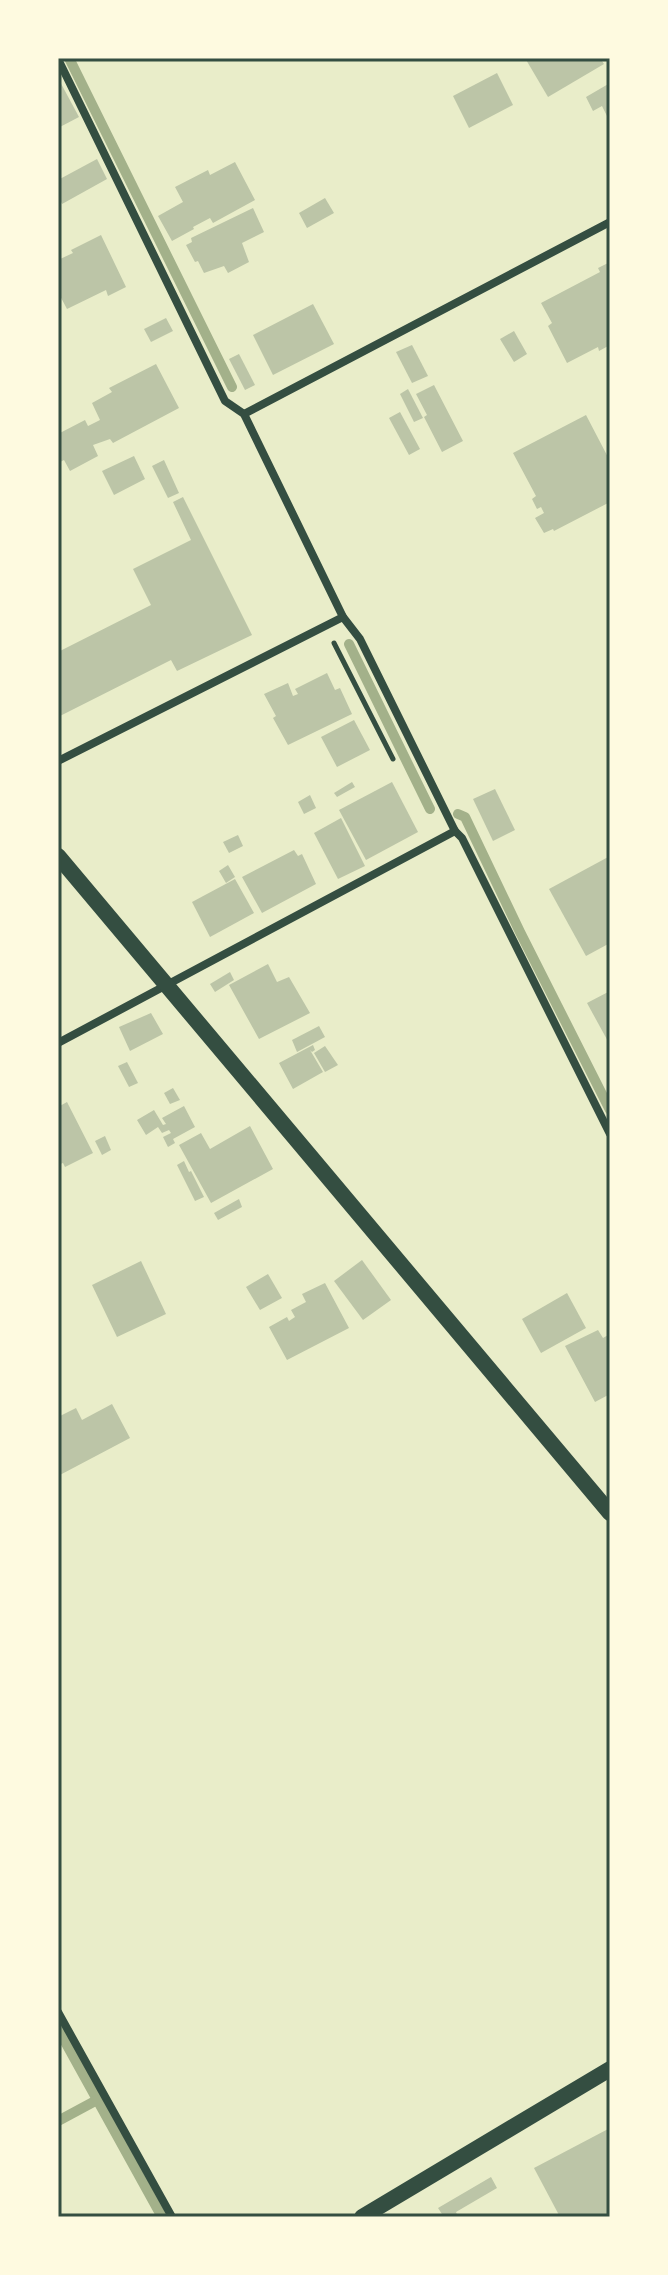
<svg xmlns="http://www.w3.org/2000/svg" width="668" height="2275" font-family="'PT Serif',serif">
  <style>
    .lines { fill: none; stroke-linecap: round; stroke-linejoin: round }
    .stream { stroke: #a3b18a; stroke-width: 10 }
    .building { fill: #bcc5a7 }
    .path { stroke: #344e41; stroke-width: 5 }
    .minor { stroke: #344e41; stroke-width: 8 }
    .secondary { stroke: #344e41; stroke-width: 16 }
    .neatline { fill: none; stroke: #344e41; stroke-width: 3 }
  </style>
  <rect width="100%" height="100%" fill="#e9edc9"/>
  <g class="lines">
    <!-- stream -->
    <g class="stream">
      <path d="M69,58L232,387"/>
      <path d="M349,644L430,809"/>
      <path d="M458,814L465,817L520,932L610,1110"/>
      <path d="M58,2029L162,2217"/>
      <path d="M58,2121L97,2100"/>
    </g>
  </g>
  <!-- building -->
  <g class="building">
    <path d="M525,58H600L604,64L548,97Z"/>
    <path d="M497,73L513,105L469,128L453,96Z"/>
    <path d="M58,78L79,117L58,128Z"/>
    <path d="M610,83V114L607,116L602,106L593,111L586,97Z"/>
    <path d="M97,159L107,179L62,204L58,196V180Z"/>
    <path d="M235,162L255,200L213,223L210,218L193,227L194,229L172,241L158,216L183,202L175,187L208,170L210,175Z"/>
    <path d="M325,198L334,213L307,228L299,213Z"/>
    <path d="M253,208L264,232L242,243L249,262L228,273L224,266L204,273L198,261L195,262L186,245L192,242L191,238Z"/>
    <path d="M101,235L126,287L108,296L106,290L67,309L58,292V260L73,253L71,250Z"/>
    <path d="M610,262V345L599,351L598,347L567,363L548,326L552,323L541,303L600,272L598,268Z"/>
    <path d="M313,304L334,344L273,375L253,335Z"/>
    <path d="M166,318L173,331L151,342L144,329Z"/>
    <path d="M514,331L527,354L514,362L500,339Z"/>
    <path d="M412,345L428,376L412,383L396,352Z"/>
    <path d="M239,354L255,385L245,390L229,359Z"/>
    <path d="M156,364L179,408L113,443L110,439L93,445L98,456L70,471L64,460L60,462L58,458V434L85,420L88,426L100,420L92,403L112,392L109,388Z"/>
    <path d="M434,385L463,441L442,452L424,417L427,415L416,394Z"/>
    <path d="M408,389L423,418L414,422L400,394Z"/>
    <path d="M400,412L420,449L409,455L389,418Z"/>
    <path d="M586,415L610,461V502L554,531L553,529L544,533L535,518L544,513L541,507L537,509L532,499L536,496L513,453Z"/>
    <path d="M134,456L145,479L114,495L102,471Z"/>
    <path d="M164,460L179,493L168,498L152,466Z"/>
    <path d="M183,497L252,635L177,671L171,660L58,717V652L151,605L133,569L191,540L173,502Z"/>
    <path d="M327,673L335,690L340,688L352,714L288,745L273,718L276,716L264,694L288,683L293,696L298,694L295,689Z"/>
    <path d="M354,720L370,750L337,767L321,737Z"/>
    <path d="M352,782L355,787L337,797L334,793Z"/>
    <path d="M392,782L418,832L366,860L339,810Z"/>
    <path d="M495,789L515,830L493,841L473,799Z"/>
    <path d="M310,795L316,808L304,814L298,802Z"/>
    <path d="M341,818L365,866L338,879L314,833Z"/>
    <path d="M238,835L243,846L229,853L223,842Z"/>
    <path d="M294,850L298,856L302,854L316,884L262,913L242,877Z"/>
    <path d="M610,856V943L586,956L549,889Z"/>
    <path d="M228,865L235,877L226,883L219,871Z"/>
    <path d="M235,879L254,913L210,937L192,902Z"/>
    <path d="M268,964L277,982L289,977L310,1013L259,1039L229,985Z"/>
    <path d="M230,972L234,980L215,992L210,984Z"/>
    <path d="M610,991V1045L587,1003Z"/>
    <path d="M151,1013L163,1034L130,1051L119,1027Z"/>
    <path d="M319,1026L325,1037L297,1052L292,1040Z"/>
    <path d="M313,1045L315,1050L312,1052L310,1050L323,1072L293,1089L279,1063Z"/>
    <path d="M325,1046L338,1065L325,1072L314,1053Z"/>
    <path d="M127,1062L138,1083L129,1087L118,1066Z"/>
    <path d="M173,1088L180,1100L170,1104L164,1093Z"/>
    <path d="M67,1102L93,1153L65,1167L63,1163L58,1165V1107Z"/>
    <path d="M184,1106L195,1127L173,1139L175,1143L168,1147L163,1137L171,1133L169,1130L162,1133L158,1127L146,1135L137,1120L154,1110L163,1125L166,1124L162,1118Z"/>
    <path d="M250,1126L273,1169L211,1203L179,1145L201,1133L210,1149Z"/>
    <path d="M105,1136L111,1150L102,1155L95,1141Z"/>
    <path d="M184,1161L189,1172L191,1171L204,1197L195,1201L177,1165Z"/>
    <path d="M239,1199L242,1207L218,1220L214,1213Z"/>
    <path d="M362,1260L391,1300L363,1320L334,1281Z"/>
    <path d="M141,1261L166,1314L117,1337L92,1285Z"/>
    <path d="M268,1274L282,1298L260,1310L246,1287Z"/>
    <path d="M325,1283L349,1328L287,1360L269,1327L287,1317L289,1321L295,1317L291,1310L306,1302L302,1294Z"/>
    <path d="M567,1293L586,1328L541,1353L522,1319Z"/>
    <path d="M598,1330L603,1338L610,1334V1394L595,1402L565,1346Z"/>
    <path d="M112,1404L130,1438L58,1476V1417L76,1408L82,1420Z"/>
    <path d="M610,2128V2217H560L534,2168Z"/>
    <path d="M491,2177L497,2188L456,2212L458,2217H444L438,2208Z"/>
  </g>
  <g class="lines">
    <!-- path -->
    <path class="path" d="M334,643L393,759"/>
    <!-- minor -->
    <g class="minor">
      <path d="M58,59L225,401L244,414L343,617L360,639L455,831L462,838L610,1134"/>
      <path d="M244,414L610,222"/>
      <path d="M58,761L343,617"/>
      <path d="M58,1043L455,831"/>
      <path d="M58,2012L172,2217"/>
    </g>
    <!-- secondary -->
    <g class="secondary">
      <path d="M58,856L610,1513"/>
      <path d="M362,2217L610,2069"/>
    </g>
  </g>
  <!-- border -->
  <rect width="668" height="2275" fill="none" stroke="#fefae0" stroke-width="120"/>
  <rect x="60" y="60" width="548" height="2155" class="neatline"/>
</svg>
